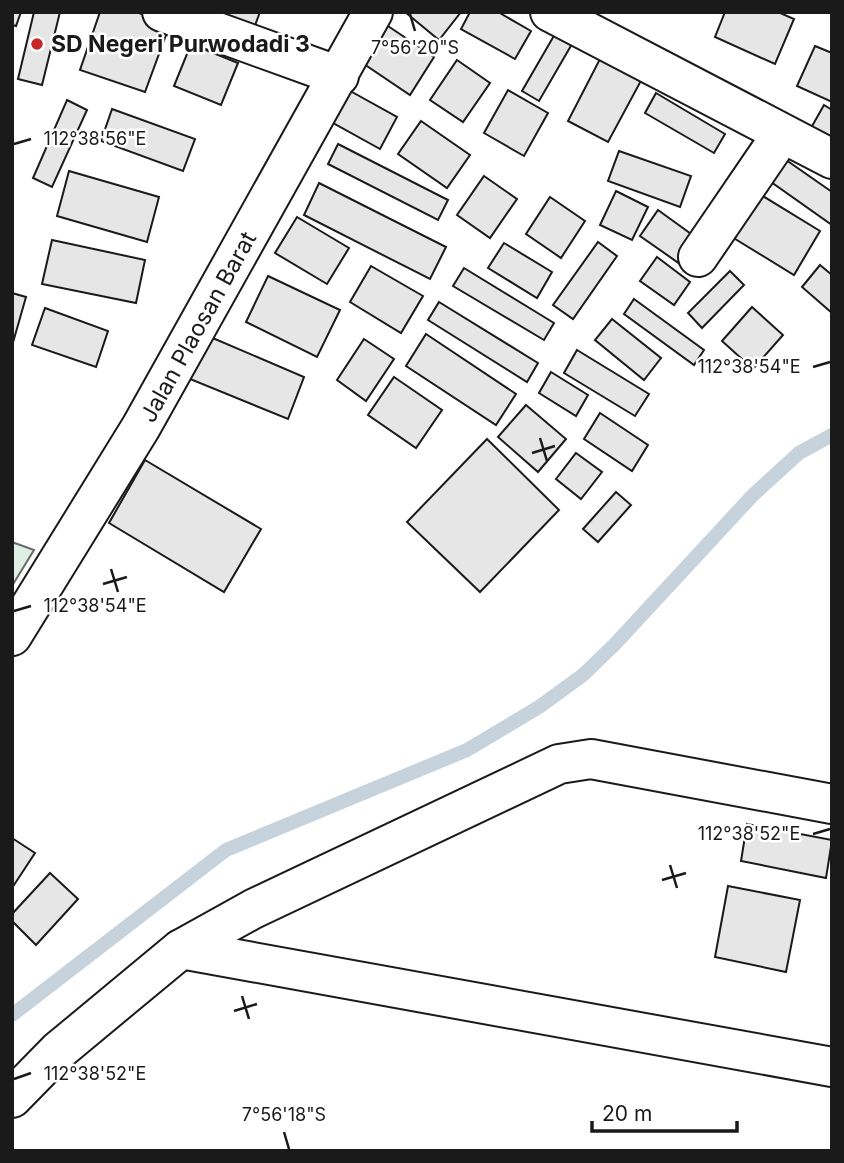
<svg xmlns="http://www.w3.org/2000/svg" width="844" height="1163" font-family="Inter,sans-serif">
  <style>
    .green { fill: #e0efe3; stroke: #6a6a6a; stroke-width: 2 }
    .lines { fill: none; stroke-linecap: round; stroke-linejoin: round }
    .stream { stroke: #c6d2dc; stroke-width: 14 }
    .building { fill: #e6e6e6; stroke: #1a1a1a; stroke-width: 2 }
    .street-casing { stroke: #1a1a1a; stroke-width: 42 }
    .secondary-casing { stroke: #1a1a1a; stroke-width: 42 }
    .street { stroke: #fff; stroke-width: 38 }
    .secondary { stroke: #fff; stroke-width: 38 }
    .ticks { fill: none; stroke: #1a1a1a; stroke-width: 2.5 }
    .poi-dot { fill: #c62828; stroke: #fff; stroke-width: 2.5 }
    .labels { text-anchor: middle; stroke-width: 5; stroke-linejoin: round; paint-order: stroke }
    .poi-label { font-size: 23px; font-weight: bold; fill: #1a1a1a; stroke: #fff; text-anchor: start }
    .street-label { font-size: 23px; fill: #1a1a1a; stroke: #fff }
    .ticks-label { font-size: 18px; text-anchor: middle; fill: #1a1a1a; stroke: #fff; stroke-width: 5; stroke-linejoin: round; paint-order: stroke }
  </style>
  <rect width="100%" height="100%" fill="#fff"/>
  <!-- green -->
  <path class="green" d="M12,542L34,550L12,586Z"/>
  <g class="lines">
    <!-- stream -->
    <path class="stream" d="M12,1015L226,850L467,750L539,707L583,675L616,643L752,496L799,453L832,435"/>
  </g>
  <!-- building -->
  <g class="building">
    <path d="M12,12H21L16,26L12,25Z"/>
    <path d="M34,12H60L42,85L18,79Z"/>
    <path d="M100,12H136L170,24L145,92L80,70Z"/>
    <path d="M190,12H260L250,39Z"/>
    <path d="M405,12H461L439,40Z"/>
    <path d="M470,12H498L531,31L515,59L461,29Z"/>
    <path d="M725,12H778L794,19L775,64L715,37Z"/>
    <path d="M382,22L434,57L410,95L358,60Z"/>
    <path d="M559,27L576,37L539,101L522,91Z"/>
    <path d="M191,44L238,63L221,105L174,86Z"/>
    <path d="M815,46L832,53V102L797,86Z"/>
    <path d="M602,55L643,77L608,142L568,121Z"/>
    <path d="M457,60L490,83L463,122L430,100Z"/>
    <path d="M343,87L397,117L380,149L326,119Z"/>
    <path d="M508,90L548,113L524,156L484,133Z"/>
    <path d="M656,93L725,134L714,153L645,113Z"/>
    <path d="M67,100L87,110L52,187L33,178Z"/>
    <path d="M824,105L832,110V148L807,135Z"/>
    <path d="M112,109L195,139L183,171L101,141Z"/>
    <path d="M421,121L470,155L447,188L398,154Z"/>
    <path d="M338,144L448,200L438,220L328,164Z"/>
    <path d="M619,151L691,176L680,207L608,181Z"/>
    <path d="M779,155L832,192V225L764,177Z"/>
    <path d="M69,171L159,197L147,242L57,216Z"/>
    <path d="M484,176L517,199L490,238L457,215Z"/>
    <path d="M319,183L446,247L430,279L304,215Z"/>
    <path d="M753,190L820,231L794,275L727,234Z"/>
    <path d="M616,191L648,207L632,240L600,225Z"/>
    <path d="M550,197L585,221L561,258L526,234Z"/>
    <path d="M658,210L698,239L680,264L640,236Z"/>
    <path d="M297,217L349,248L327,284L275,253Z"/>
    <path d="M52,240L145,260L136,303L42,284Z"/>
    <path d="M598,242L617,256L573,319L553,305Z"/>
    <path d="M504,243L552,272L537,298L488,268Z"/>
    <path d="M657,257L690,282L674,305L640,281Z"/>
    <path d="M820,265L832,275V313L802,287Z"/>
    <path d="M371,266L423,296L401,333L350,302Z"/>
    <path d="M464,268L554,323L544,340L453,286Z"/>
    <path d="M730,271L744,285L702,328L688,313Z"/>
    <path d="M268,276L340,310L317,357L246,322Z"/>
    <path d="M12,293L26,297L12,346Z"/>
    <path d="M634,299L704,350L694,365L624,314Z"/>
    <path d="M439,302L538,363L527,382L428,320Z"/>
    <path d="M752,307L783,335L753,369L722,341Z"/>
    <path d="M45,308L108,331L96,367L32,345Z"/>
    <path d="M612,319L661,358L644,380L595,340Z"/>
    <path d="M426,334L516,394L496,425L406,366Z"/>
    <path d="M208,336L304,377L288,419L190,379Z"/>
    <path d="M364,339L394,359L366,401L337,380Z"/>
    <path d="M577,350L649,394L635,416L564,373Z"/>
    <path d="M551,372L588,395L576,416L539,393Z"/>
    <path d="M394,377L442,410L416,448L368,415Z"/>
    <path d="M526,405L566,439L538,472L498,437Z"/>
    <path d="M600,413L648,445L632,471L584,439Z"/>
    <path d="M487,439L559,510L480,592L407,522Z"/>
    <path d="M576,453L602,472L581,499L556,479Z"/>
    <path d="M145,460L261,529L224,592L109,523Z"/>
    <path d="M616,492L631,505L598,542L583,529Z"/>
    <path d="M747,824L832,840L826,878L741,861Z"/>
    <path d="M12,838L35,853L12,888Z"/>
    <path d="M50,873L78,899L36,945L12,921V914Z"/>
    <path d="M728,886L800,900L786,972L715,957Z"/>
  </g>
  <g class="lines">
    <!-- street casing -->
    <g class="street-casing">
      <g id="street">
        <path d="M162,12L339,76"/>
        <path d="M550,12L832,159"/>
        <path d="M698,257L782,134"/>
        <path d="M181,949L832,1067"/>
        <path d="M12,1098L58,1051L181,949L253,909L559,764L591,759L832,804"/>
      </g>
    </g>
    <!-- secondary casing -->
    <g class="secondary-casing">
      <path id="secondary" d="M12,636L141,427L373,12"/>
    </g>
    <!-- street -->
    <use href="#street" class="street"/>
    <!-- secondary -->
    <use href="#secondary" class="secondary"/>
  </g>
  <!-- ticks -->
  <path class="ticks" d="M410,14L415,31M14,144L31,139M813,367L830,362M540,438L547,461M532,453L555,446M111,569L118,592M103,584L127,577M14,611L31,606M813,834L830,829M670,865L677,888M662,880L686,873M242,996L249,1019M234,1011L257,1004M14,1079L31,1073M284,1132L289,1149"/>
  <!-- markers -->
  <circle class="poi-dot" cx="37" cy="44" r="7"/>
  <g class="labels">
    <!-- poi labels -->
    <g class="poi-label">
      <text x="51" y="52">SD Negeri Purwodadi 3</text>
    </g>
    <!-- street labels -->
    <g class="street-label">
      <text transform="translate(198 327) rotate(-61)" y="8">Jalan Plaosan Barat</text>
    </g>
  </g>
  <g class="ticks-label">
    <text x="415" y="54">7°56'20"S</text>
    <text x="95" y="145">112°38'56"E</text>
    <text x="749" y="373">112°38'54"E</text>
    <text x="95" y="612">112°38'54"E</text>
    <text x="749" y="840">112°38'52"E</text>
    <text x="95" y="1080">112°38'52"E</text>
    <text x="284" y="1121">7°56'18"S</text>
  </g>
  <!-- border -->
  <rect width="844" height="1163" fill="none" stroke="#1a1a1a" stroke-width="28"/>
  <!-- scale -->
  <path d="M592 1121v10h145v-10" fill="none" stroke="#1a1a1a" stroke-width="3.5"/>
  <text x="602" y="1121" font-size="21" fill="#1a1a1a" stroke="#ffffff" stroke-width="5" paint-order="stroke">20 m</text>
</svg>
